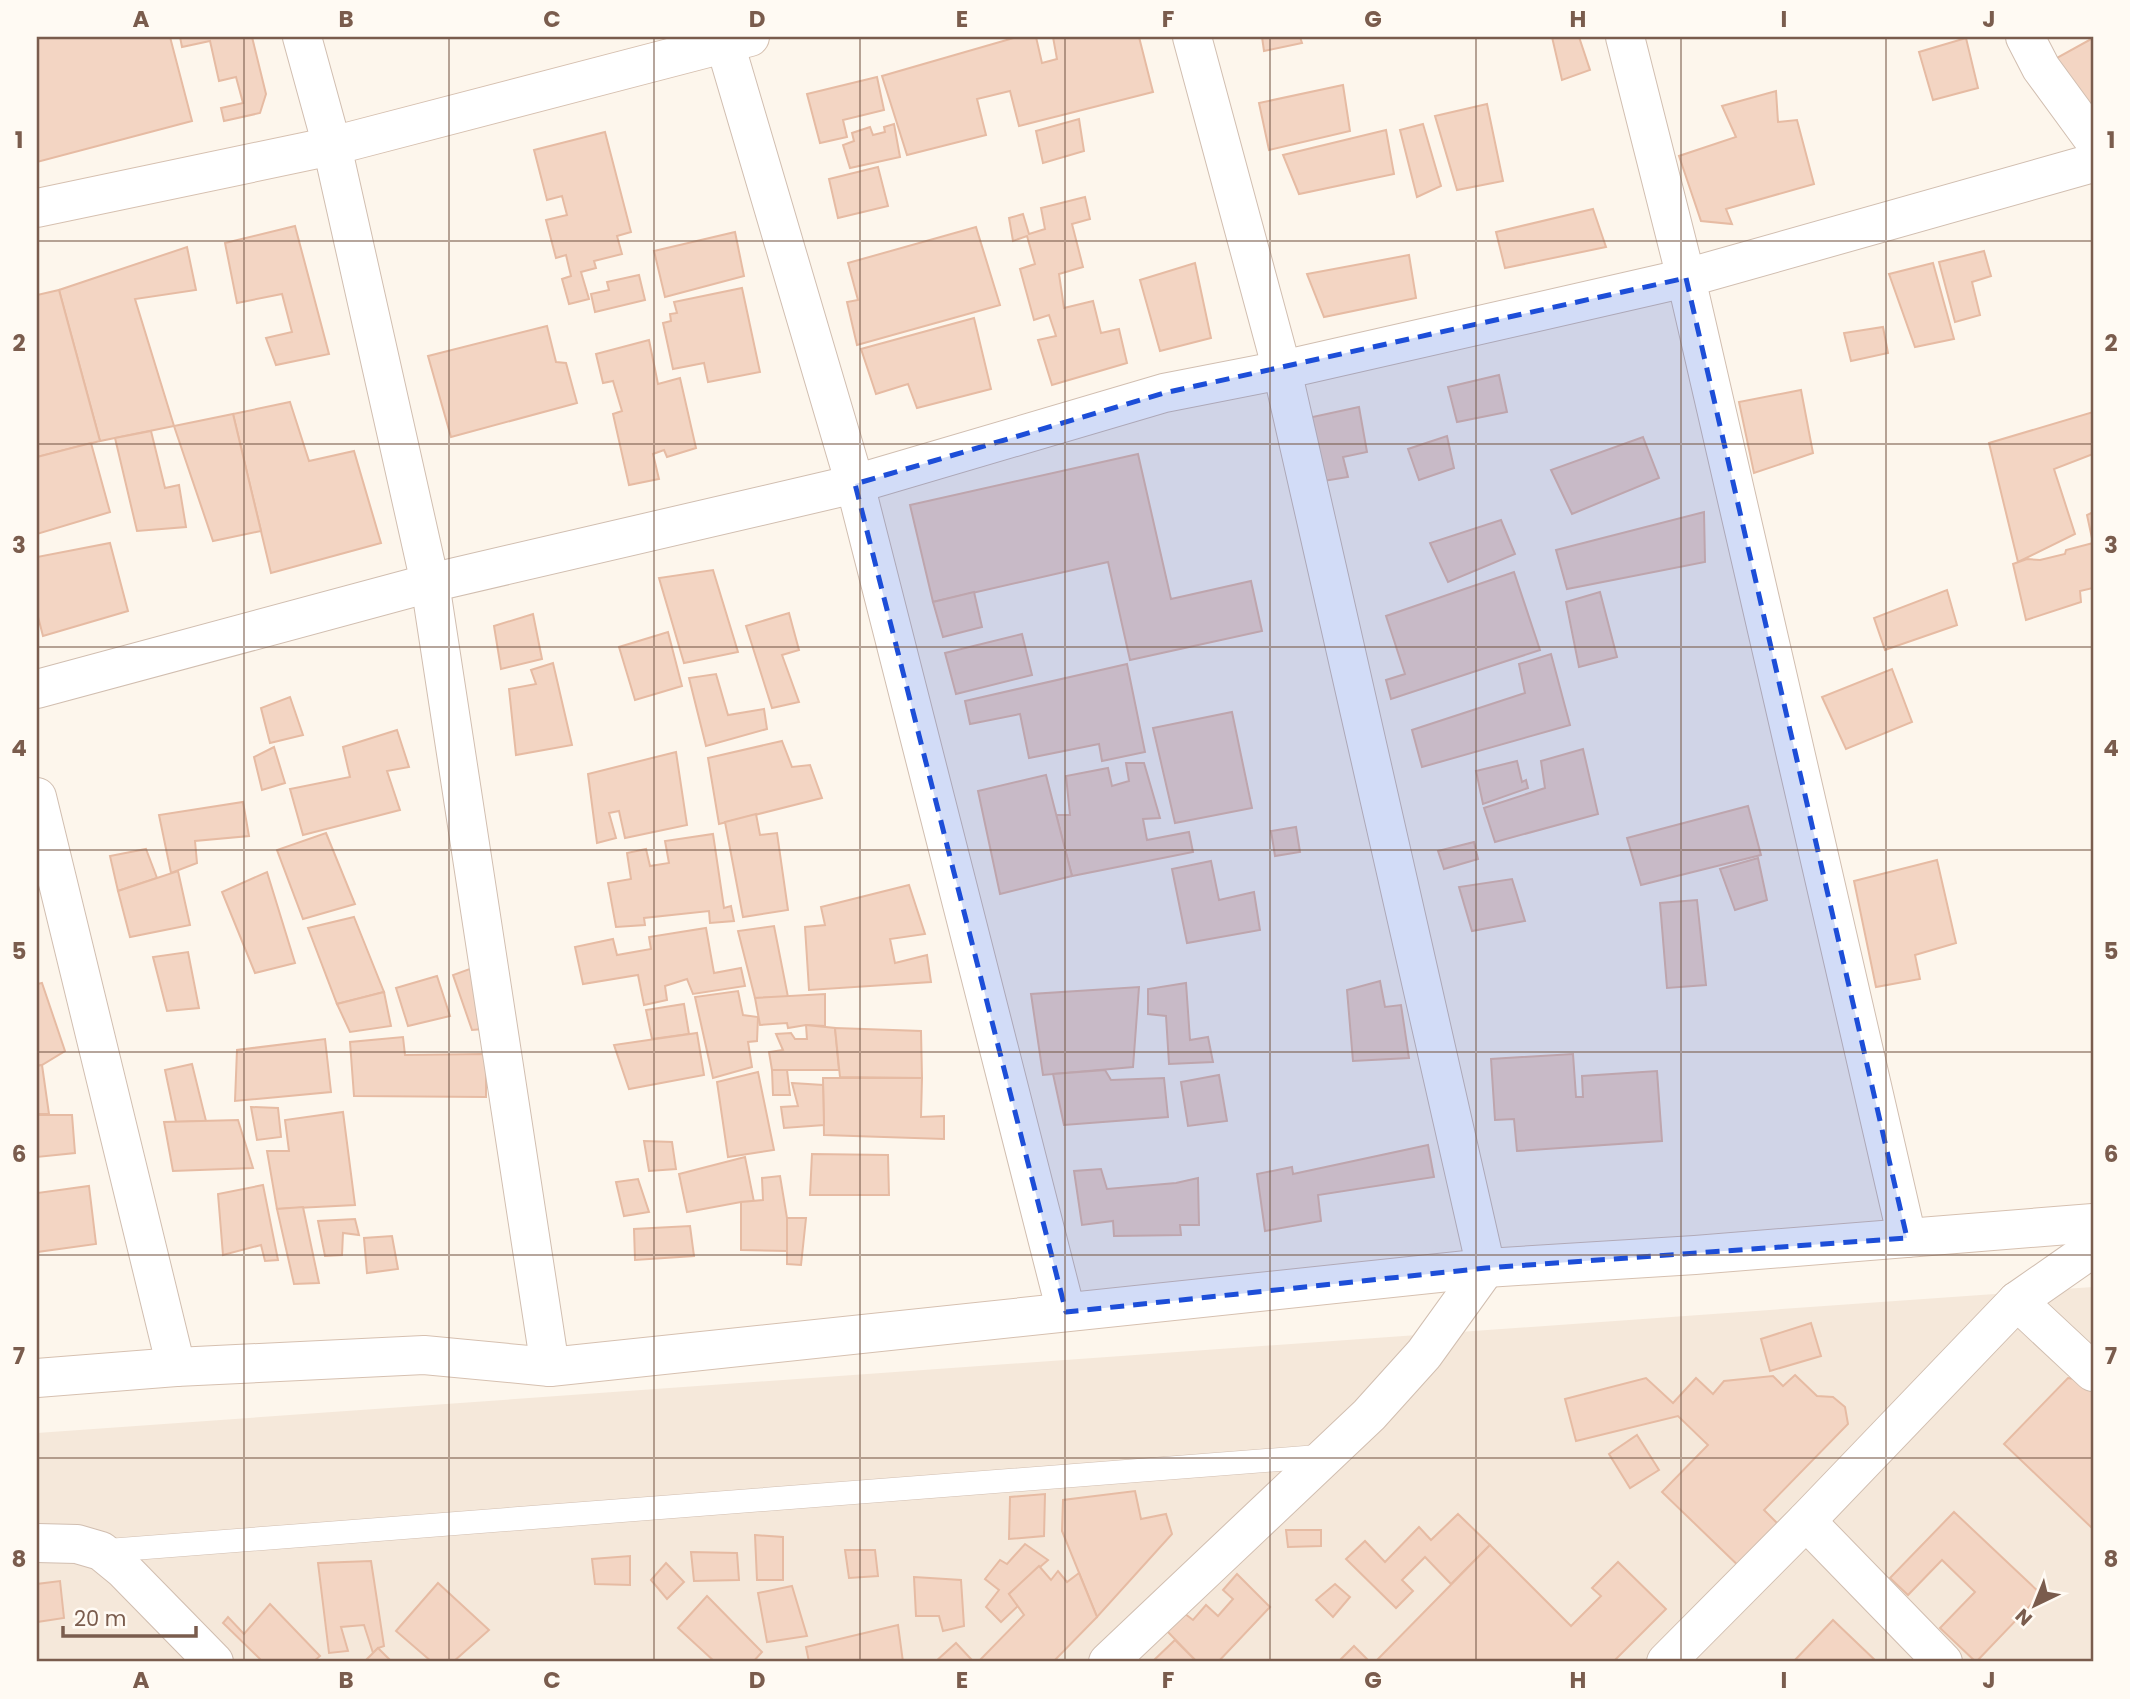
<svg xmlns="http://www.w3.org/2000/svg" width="2130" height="1699" font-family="Poppins,sans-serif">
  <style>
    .residential { fill: #f5e8da }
    .building { fill: #f3d5c3; stroke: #e6bba3; stroke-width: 2 }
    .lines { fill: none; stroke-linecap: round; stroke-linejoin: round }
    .lane-casing { stroke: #d1beb0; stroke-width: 24 }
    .street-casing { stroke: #d1beb0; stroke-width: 40 }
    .secondary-casing { stroke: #d6c0b0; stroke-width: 40 }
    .lane { stroke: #fff; stroke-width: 23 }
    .street { stroke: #fff; stroke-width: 38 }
    .secondary { stroke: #fff; stroke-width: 38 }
    .marked { fill: #1d4ed8; fill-opacity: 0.2; stroke: #1d4ed8; stroke-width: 5; stroke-dasharray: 14 9; stroke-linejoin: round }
    .grid { fill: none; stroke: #7a5c4d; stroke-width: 2; stroke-opacity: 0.55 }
    .neatline { fill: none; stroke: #7a5c4d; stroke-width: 2.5 }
    .grid-label { font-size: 23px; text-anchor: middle; font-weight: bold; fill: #7a5c4d }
  </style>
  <rect width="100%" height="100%" fill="#fdf6ec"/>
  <!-- residential -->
  <path class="residential" d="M2093,1287V1662H37V1433Z"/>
  <!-- building -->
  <g class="building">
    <path d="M37,37H170L192,121L37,162Z"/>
    <path d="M180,37H252L266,94L260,113L224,121L221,108L243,103L236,77L219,81L210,41L182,47Z"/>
    <path d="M1017,37H1036L1042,63L1057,59L1053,37H1139L1153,92L1019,126L1010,91L977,99L986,135L907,155L882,76Z"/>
    <path d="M1262,37H1300L1302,43L1264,51Z"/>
    <path d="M1552,37H1579L1590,70L1562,80Z"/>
    <path d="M1966,38L1978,88L1933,100L1919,52Z"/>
    <path d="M2093,38V106L2084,111L2053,60Z"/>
    <path d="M877,77L884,110L843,120L847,137L820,143L807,94Z"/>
    <path d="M1343,85L1350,131L1269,150L1259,103Z"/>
    <path d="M1776,91L1778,122L1797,120L1814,184L1726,209L1732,224L1701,221L1679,156L1736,137L1722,106Z"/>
    <path d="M1487,104L1503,181L1457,190L1435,116Z"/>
    <path d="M1079,119L1084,151L1043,163L1036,131Z"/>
    <path d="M894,124L900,157L850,168L843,145L854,141L852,133L870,127L873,135L885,132L884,127Z"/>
    <path d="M1423,124L1441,186L1417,197L1400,130Z"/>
    <path d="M1386,130L1394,174L1299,194L1283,155Z"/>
    <path d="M605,132L631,232L617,236L622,254L594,261L596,268L581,272L589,299L569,304L562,279L571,276L566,255L556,258L546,220L567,215L562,196L547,200L534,150Z"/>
    <path d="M878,167L888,206L838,218L829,179Z"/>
    <path d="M1085,197L1090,219L1072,224L1083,267L1059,274L1064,308L1093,301L1101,333L1119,329L1127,363L1052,385L1038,340L1056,336L1049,315L1034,320L1020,269L1035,264L1027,236L1013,241L1009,218L1023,214L1029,234L1045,229L1041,208Z"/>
    <path d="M1593,209L1606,247L1505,268L1496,232Z"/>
    <path d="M295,226L329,354L276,365L266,338L292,332L282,294L237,303L225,243Z"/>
    <path d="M976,227L1000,305L857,345L847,302L858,300L848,263Z"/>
    <path d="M735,232L744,276L665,297L654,251Z"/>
    <path d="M187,247L196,290L135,299L174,426L100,441L59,290Z"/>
    <path d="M1984,251L1991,276L1972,282L1980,315L1955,322L1939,262Z"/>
    <path d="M1409,255L1416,298L1324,317L1307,274Z"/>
    <path d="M1195,263L1211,338L1160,351L1140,280Z"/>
    <path d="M1933,263L1954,339L1915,347L1889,274Z"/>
    <path d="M639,275L645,300L595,312L591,294L609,290L607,282Z"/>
    <path d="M742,288L760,372L708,382L704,363L673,369L663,323L671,321L670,314L677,313L674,302Z"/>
    <path d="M59,290L100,441L37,457V295Z"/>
    <path d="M974,318L991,389L917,408L908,384L876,394L861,349Z"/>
    <path d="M547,326L556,362L566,363L577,403L451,437L428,356Z"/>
    <path d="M1883,327L1888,353L1851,361L1844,333Z"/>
    <path d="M649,340L658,384L680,378L696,448L667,457L664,450L653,454L659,479L629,485L613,414L622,411L613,381L603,383L596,354Z"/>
    <path d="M1499,375L1507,412L1457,422L1448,387Z"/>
    <path d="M1801,390L1813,453L1754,473L1739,402Z"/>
    <path d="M290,402L309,461L354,451L381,543L271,573L233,414Z"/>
    <path d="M1359,407L1367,452L1343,457L1348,477L1323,481L1308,418Z"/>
    <path d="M2093,412V454L2054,469L2075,534L2018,562L1989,443Z"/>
    <path d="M233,414L261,531L213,541L174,426Z"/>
    <path d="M151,431L165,488L179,485L186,527L137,531L115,438Z"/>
    <path d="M1447,436L1454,468L1419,480L1408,449Z"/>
    <path d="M1643,437L1659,478L1572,514L1551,470Z"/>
    <path d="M91,443L110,512L37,534V457Z"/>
    <path d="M1138,454L1171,599L1251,581L1262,631L1130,660L1108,562L933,602L910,505Z"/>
    <path d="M1704,512L1705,562L1567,589L1556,550Z"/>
    <path d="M2093,512V588L2080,591L2081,602L2026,620L2013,564L2027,559L2040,560L2065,554L2066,550L2093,543L2087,515Z"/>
    <path d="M1501,520L1515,554L1448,582L1430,543Z"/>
    <path d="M110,543L128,611L43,636L37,613V557Z"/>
    <path d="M713,570L738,652L684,663L659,578Z"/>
    <path d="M1514,572L1540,650L1391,699L1386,680L1405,674L1386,616Z"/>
    <path d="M1947,590L1957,625L1885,650L1874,618Z"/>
    <path d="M974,592L982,627L943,637L933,602Z"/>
    <path d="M1600,592L1617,657L1579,667L1566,602Z"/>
    <path d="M789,613L799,650L782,655L799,702L772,708L746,626Z"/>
    <path d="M533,614L542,659L501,669L494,626Z"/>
    <path d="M668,632L682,686L635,700L619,647Z"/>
    <path d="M1022,634L1032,675L956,694L945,653Z"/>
    <path d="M1551,654L1570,725L1422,767L1412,730L1525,693L1519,664Z"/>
    <path d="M553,663L572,745L516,755L509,689L536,684L531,670Z"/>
    <path d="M1127,664L1145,752L1102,761L1099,744L1029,758L1020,714L970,724L965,701Z"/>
    <path d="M1892,669L1912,722L1846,749L1822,697Z"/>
    <path d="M716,674L728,715L764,709L767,729L706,746L689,678Z"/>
    <path d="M290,697L303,735L270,743L261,708Z"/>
    <path d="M1232,712L1252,808L1175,823L1153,728Z"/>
    <path d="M397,730L409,767L387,771L400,810L303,835L290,789L350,777L343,747Z"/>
    <path d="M782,741L792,767L810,765L822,798L719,824L708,758Z"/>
    <path d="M274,747L285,783L262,790L254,757Z"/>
    <path d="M1583,749L1598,814L1495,842L1484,808L1545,788L1541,761Z"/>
    <path d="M676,752L687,825L625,838L619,811L609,813L616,838L597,843L588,774Z"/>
    <path d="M1517,761L1522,782L1526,780L1528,788L1483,804L1476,771Z"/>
    <path d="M1126,763H1144L1160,818L1143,819L1147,840L1189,832L1193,852L1072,876L1056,815H1070L1066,776L1108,768L1112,786L1129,781Z"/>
    <path d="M1046,775L1072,876L1000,894L978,791Z"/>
    <path d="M243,802L249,836L195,841L197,863L171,873L159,815Z"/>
    <path d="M1748,806L1761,855L1641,885L1627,838Z"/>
    <path d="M756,814L760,835L777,833L788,910L743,917L725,822Z"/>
    <path d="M1296,827L1300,852L1275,856L1271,831Z"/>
    <path d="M326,833L355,904L303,919L277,850Z"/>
    <path d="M713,834L724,908L731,906L734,921L710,923L709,911L644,918L645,925L616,927L608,883L631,879L627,853L646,849L650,866L669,863L665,841Z"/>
    <path d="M1474,842L1478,859L1444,869L1438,851Z"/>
    <path d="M146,849L157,878L118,891L110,856Z"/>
    <path d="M1758,858L1767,900L1735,910L1720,869Z"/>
    <path d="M1937,860L1956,943L1915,955L1920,979L1876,987L1854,881Z"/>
    <path d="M1211,861L1219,900L1254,892L1260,930L1187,943L1172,869Z"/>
    <path d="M178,871L190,925L130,937L118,891Z"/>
    <path d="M267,872L295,963L255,973L222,892Z"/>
    <path d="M1512,879L1525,921L1472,931L1459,887Z"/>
    <path d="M909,885L925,934L890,939L895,963L927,955L931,982L809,990L805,927L825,925L821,907Z"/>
    <path d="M1697,900L1706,985L1667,988L1660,903Z"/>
    <path d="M354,917L384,992L337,1004L308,928Z"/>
    <path d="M774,926L788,997L755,998L738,931Z"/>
    <path d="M706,928L714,973L741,968L745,986L693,994L687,979L665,986L667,1000L644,1005L638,975L583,984L575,947L613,939L617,955L651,949L649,937Z"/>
    <path d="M188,952L199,1008L167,1011L153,957Z"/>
    <path d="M478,966L495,1028L472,1030L453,975Z"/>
    <path d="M437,976L450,1016L408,1026L396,988Z"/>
    <path d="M1380,981L1385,1007L1401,1005L1409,1058L1353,1061L1347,990Z"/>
    <path d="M42,983L65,1051L42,1065L37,1066V984Z"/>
    <path d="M1186,983L1190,1040L1208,1037L1213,1062L1169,1064L1166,1016L1148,1014V989Z"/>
    <path d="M1139,987L1133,1067L1043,1075L1031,994Z"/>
    <path d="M738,991L743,1015L758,1017L757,1041L748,1042L752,1067L713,1078L695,997Z"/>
    <path d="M384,992L391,1026L350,1032L337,1004Z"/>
    <path d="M825,994V1026L806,1025L788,1028L787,1023L760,1025L755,998Z"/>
    <path d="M684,1004L689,1034L652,1039L646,1010Z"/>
    <path d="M806,1025L835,1028L839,1070H772L769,1052L783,1050L776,1034L791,1033L795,1039H807Z"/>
    <path d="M835,1028L921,1031L922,1078L840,1077Z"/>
    <path d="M697,1033L704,1075L629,1089L614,1045Z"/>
    <path d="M403,1037L405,1055L486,1054V1097L354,1096L350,1042Z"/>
    <path d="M325,1039L331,1092L235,1101L237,1050Z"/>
    <path d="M1573,1054L1576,1097H1583L1582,1076L1657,1071L1662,1141L1517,1151L1514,1119L1495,1120L1491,1059Z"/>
    <path d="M192,1064L206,1121L176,1122L165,1070Z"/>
    <path d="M42,1065L49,1114H37V1066Z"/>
    <path d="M772,1070H787L790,1095H773Z"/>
    <path d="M1105,1070L1111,1080L1164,1078L1168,1117L1064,1125L1053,1074Z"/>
    <path d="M758,1072L774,1150L728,1157L717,1082Z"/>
    <path d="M1219,1075L1227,1121L1188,1126L1181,1082Z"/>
    <path d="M823,1078H922L921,1117L944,1116V1139L824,1135Z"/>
    <path d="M792,1083L823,1085L824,1125L784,1128L781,1107L798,1106Z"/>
    <path d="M251,1107L278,1108L281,1137L257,1140Z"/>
    <path d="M343,1112L355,1205L277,1209L267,1151H289L285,1120Z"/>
    <path d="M37,1115H72L75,1153L37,1157Z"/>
    <path d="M238,1120L253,1168L173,1171L164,1122Z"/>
    <path d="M644,1141L672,1142L676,1169L649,1171Z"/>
    <path d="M1428,1145L1434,1177L1318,1195L1321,1221L1265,1231L1257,1174L1292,1167L1293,1174Z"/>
    <path d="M812,1154L888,1155L889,1195H810Z"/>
    <path d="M745,1157L754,1202H741L687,1212L679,1174Z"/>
    <path d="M1101,1169L1107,1189L1176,1183L1198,1178L1199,1225H1180L1181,1235L1114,1236L1113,1221L1082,1225L1074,1171Z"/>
    <path d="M780,1176L787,1218V1251L741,1250V1202L763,1200L762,1178Z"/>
    <path d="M638,1179L649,1212L624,1216L616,1182Z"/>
    <path d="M263,1185L278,1260L265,1261L261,1245L223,1255L218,1194Z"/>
    <path d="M89,1186L96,1244L37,1252V1193Z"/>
    <path d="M303,1207L319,1283L294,1284L277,1209Z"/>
    <path d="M787,1218H806L801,1265L787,1264Z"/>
    <path d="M355,1219L359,1235L343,1233L342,1255L325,1256L318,1221Z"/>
    <path d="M690,1226L694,1256L635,1260L634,1229Z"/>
    <path d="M392,1236L398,1269L367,1273L364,1238Z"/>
    <path d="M1811,1323L1821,1356L1770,1371L1761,1339Z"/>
    <path d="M1795,1375L1817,1396L1833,1397L1845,1407L1848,1424L1764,1510L1787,1533L1747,1574L1662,1492L1708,1445L1678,1416L1576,1441L1565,1399L1646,1378L1673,1403L1696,1378L1713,1394L1724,1381L1773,1376L1783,1386Z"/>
    <path d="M2068,1378L2093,1382V1529L2004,1444Z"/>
    <path d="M1637,1435L1659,1470L1630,1488L1609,1454Z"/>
    <path d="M1135,1491L1141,1519L1166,1514L1172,1534L1097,1617L1062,1531L1063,1500Z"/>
    <path d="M1045,1494L1044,1536L1009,1539L1010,1497Z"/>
    <path d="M1954,1512L2041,1594L1976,1662L1940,1628L1975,1592L1942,1560L1908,1595L1890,1578Z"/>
    <path d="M1458,1514L1490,1545L1451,1584L1425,1557L1402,1580L1413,1591L1396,1608L1346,1559L1365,1541L1385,1562L1419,1527L1431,1540Z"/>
    <path d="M1286,1530H1321V1546L1288,1547Z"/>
    <path d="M755,1535L783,1537V1580H757Z"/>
    <path d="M1025,1544L1048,1560L1009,1594L1018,1606L1001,1622L986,1607L999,1590L985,1579L1000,1560L1007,1564Z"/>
    <path d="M1490,1545L1571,1626L1601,1596L1592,1588L1618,1562L1666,1609L1613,1662H1375Z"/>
    <path d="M845,1550H875L878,1576L849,1578Z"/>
    <path d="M691,1552L737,1553L739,1580L694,1581Z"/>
    <path d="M630,1556V1585L595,1584L592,1559Z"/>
    <path d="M371,1561L384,1646L378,1648L373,1653L364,1625L341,1627L348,1651L329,1653L318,1563Z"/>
    <path d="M666,1563L684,1582L667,1599L651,1580Z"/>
    <path d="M1039,1566L1051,1580L1058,1571L1067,1582L1079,1573L1097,1617L1053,1662H978L1024,1615L1009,1594Z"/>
    <path d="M1237,1574L1270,1607L1218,1662H1197L1167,1631L1184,1613L1193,1620L1206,1605L1218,1616L1233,1599L1223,1590Z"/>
    <path d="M914,1577L961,1580L964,1626L943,1631L939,1616H916Z"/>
    <path d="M60,1581L64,1618L37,1622V1584Z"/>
    <path d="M438,1583L489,1630L453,1662H432L396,1631Z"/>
    <path d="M1335,1584L1350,1597L1333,1617L1316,1600Z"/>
    <path d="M792,1586L807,1636L767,1642L758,1593Z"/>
    <path d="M707,1596L762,1652L753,1662H715L678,1628Z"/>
    <path d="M270,1604L320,1656L313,1662H263L223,1623L228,1617L244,1634Z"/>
    <path d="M1833,1620L1877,1662H1793Z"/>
    <path d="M898,1625L903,1662H809L806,1647Z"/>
    <path d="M1175,1640L1197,1662H1152Z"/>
    <path d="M956,1643L971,1659L968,1662H935Z"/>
    <path d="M1354,1646L1370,1662H1338Z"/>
    <path d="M378,1648L392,1662H364Z"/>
  </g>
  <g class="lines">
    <!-- lane casing -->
    <g class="lane-casing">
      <path id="lane" d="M101,1551L1324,1456"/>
    </g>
    <!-- street casing -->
    <g class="street-casing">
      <g id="street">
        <path d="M302,37L332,146L430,583L550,1367"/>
        <path d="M723,37L855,484L1066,1312"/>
        <path d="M1625,37L1686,278L1907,1238"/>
        <path d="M2025,37L2041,68L2093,139"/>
        <path d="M37,689L430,583L855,484L1164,393L1282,370L1686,278L2093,163"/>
        <path d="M37,797L176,1367"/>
        <path d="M2017,1301L2093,1372"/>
        <path d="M1806,1521L1943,1662"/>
        <path d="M37,1543L77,1544L101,1551L123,1569L214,1662"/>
        <path d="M1108,1662L1369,1415L1424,1354L1486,1268L1282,370L1192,37"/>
        <path d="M1666,1662L1806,1521L2017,1301L2093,1248"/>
      </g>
    </g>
    <!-- secondary casing -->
    <g class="secondary-casing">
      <g id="secondary">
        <path d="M37,208L332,146L750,37"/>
        <path d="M37,1378L176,1367L424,1355L550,1367L1486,1268L1695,1255L2093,1223"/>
      </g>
    </g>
    <!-- lane -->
    <use href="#lane" class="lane"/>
    <!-- street -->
    <use href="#street" class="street"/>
    <!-- secondary -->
    <use href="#secondary" class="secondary"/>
  </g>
  <!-- marked area -->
  <path class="marked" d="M1686,278L1907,1238L1486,1268L1066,1312L855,484L1164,393Z"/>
  <!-- grid -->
  <path class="grid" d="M244,37V1662M449,37V1662M654,37V1662M860,37V1662M1065,37V1662M1270,37V1662M1476,37V1662M1681,37V1662M1886,37V1662M37,241H2093M37,444H2093M37,647H2093M37,850H2093M37,1052H2093M37,1255H2093M37,1458H2093"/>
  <!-- border -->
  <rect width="2130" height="1699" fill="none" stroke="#fffaf3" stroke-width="77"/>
  <!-- north arrow -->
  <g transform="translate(2035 1605) rotate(223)" stroke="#fffaf3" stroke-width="5" paint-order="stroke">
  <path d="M0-5L12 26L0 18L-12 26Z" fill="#7a5c4d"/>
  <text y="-10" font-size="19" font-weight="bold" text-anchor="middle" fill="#7a5c4d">N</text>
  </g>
  <!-- scale -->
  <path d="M63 1626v10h133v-10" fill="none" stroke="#7a5c4d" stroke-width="3.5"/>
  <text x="74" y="1626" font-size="21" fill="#7a5c4d" stroke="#fffaf3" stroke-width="5" paint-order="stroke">20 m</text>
  <rect x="38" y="38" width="2054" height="1622" class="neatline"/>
  <g class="grid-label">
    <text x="141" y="27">A</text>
    <text x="346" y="27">B</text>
    <text x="552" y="27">C</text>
    <text x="757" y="27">D</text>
    <text x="962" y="27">E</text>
    <text x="1168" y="27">F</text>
    <text x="1373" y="27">G</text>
    <text x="1578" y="27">H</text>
    <text x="1784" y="27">I</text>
    <text x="1989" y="27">J</text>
    <text x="19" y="148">1</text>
    <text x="2111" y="148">1</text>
    <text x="19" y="351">2</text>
    <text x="2111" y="351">2</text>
    <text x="19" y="553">3</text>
    <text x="2111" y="553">3</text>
    <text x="19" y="756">4</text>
    <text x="2111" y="756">4</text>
    <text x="19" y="959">5</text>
    <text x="2111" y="959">5</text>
    <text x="19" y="1162">6</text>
    <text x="2111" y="1162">6</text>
    <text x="19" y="1364">7</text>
    <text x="2111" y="1364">7</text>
    <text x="19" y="1567">8</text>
    <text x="2111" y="1567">8</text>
    <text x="141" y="1688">A</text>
    <text x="346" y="1688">B</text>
    <text x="552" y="1688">C</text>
    <text x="757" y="1688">D</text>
    <text x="962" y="1688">E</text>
    <text x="1168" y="1688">F</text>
    <text x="1373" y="1688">G</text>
    <text x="1578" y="1688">H</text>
    <text x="1784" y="1688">I</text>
    <text x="1989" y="1688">J</text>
  </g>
</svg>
